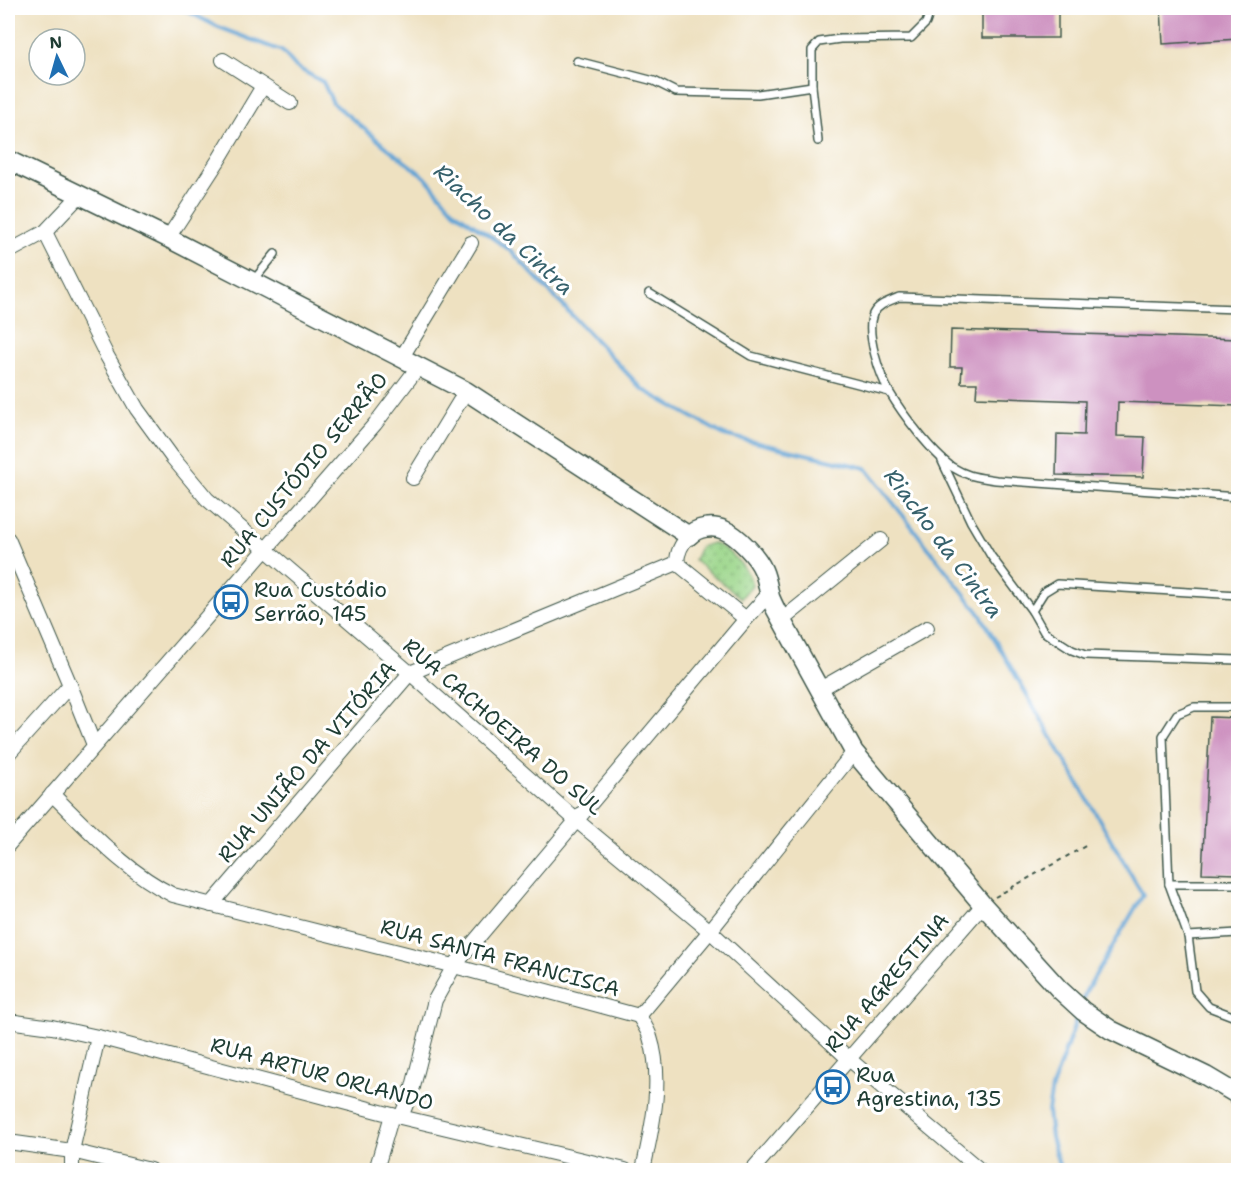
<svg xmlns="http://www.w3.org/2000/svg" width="1246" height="1178" font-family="'Shantell Sans',sans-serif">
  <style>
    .park { fill: url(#park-dots); stroke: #5d8a5f; stroke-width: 1.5 }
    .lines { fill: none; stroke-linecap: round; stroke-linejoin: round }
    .stream { stroke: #60a3d4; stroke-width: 4 }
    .building { fill: #cd91c0 }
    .service-casing { stroke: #3e5649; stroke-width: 10 }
    .minor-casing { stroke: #3e5649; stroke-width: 16 }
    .tertiary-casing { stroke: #3e5649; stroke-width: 21 }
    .path { stroke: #3e5649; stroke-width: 2; stroke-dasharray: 4.5 4.5; stroke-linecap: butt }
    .service { stroke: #fff; stroke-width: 7 }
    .minor { stroke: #fff; stroke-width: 14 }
    .tertiary { stroke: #fff; stroke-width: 18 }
    .labels { text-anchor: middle; stroke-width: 6; stroke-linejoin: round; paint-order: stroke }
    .street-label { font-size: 21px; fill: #1f3d34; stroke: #fff }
    .poi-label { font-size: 21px; fill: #1f3d34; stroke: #fff; text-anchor: start }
    .water-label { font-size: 22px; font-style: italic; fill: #36616c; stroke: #fff }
  </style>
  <defs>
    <pattern id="park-dots" width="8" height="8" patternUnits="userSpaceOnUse" patternTransform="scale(1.5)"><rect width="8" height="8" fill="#9bd68a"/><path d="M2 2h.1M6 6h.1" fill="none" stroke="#7eaf72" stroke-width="1.8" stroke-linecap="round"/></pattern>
  </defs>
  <rect width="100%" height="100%" fill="#fff"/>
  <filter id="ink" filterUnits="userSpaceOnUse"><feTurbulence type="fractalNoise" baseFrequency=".0167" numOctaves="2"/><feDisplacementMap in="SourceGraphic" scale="12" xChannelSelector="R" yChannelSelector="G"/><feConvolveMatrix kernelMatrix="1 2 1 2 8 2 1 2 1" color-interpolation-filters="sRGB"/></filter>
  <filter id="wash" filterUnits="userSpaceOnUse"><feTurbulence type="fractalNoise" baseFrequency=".008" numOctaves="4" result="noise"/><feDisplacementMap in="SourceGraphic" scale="24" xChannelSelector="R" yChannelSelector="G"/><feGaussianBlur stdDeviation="1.35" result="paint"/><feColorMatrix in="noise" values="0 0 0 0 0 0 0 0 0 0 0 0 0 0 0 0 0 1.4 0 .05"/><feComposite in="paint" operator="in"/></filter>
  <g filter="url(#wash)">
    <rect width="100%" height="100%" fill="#eee1c1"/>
    <!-- park -->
    <path class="park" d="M712,543C727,547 750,570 752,585L741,598L694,560L700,547Z"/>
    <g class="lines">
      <!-- stream -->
      <g class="stream">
        <path d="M181,8L218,27L282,51L296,67L323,82L333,103L385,146L425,177L454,211L510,250L642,389L724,435L866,468L980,614L1143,895L1086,991L1082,1002"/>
        <path d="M1063,1170L1059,1165L1051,1137L1048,1111L1052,1088L1078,1015"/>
      </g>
    </g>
    <g id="blocks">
      <!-- building -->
      <g class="building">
        <rect x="982" y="8" width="76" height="30"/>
        <path d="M1161,8H1238V39L1163,44Z"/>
        <path d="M951,330L1238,339V406L1118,402L1117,436L1145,437L1143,477L1056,475L1057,434L1084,435L1085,401L976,397L977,383H961L962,367H950Z"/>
        <path d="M1210,717L1238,718V874L1202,873Z"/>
      </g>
    </g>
  </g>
  <g filter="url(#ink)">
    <use href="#blocks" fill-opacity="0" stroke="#3e5649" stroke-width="1.5"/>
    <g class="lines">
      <!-- service casing -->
      <g class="service-casing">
        <g id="service">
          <path d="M577,61L654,81L676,92L758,94L812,86V50L819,42L840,39L911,38L926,23L931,8"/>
          <path d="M812,86L818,141"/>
          <path d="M254,280L275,254"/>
          <path d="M649,293L751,356L889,392"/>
          <path d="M1238,309L899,297C890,301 878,304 873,314C865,333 880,376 890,393C903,415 932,453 952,467C968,477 978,477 996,480L1238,497"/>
          <path d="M942,461L971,522L991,556L1032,611"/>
          <path d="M1238,595L1057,584L1044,592L1032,611L1044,632L1072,650L1085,655L1238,660"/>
          <path d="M1238,707H1194L1177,714L1163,736L1169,884L1188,936L1195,991L1209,1007L1235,1017H1238"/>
          <path d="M1169,884H1238"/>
          <path d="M1188,936L1238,933"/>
        </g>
      </g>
      <!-- minor casing -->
      <g class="minor-casing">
        <g id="minor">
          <path d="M223,60L290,103"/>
          <path d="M45,232L107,356L137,409L172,457L207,499L410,673L576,820L710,931L849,1059L980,1170"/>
          <path d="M168,238L218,161L263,86"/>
          <path d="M8,252L45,232L80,195"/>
          <path d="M402,357L471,243"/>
          <path d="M413,478L466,391"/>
          <path d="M689,536C682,543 677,552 677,563L746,619"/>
          <path d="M8,539L70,685L94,745"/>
          <path d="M782,620L881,540"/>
          <path d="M820,689L927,628"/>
          <path d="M8,754L70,685"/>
          <path d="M52,794C90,831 126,872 173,895L454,966L639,1016"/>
          <path d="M8,845L375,424L419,366"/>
          <path d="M211,905L410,673L677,563"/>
          <path d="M639,1016L710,931L854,752"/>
          <path d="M639,1016C643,1023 648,1030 650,1037C664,1081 652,1127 643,1170"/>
          <path d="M8,1021L52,1027L98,1037L392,1115L625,1170"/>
          <path d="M401,1117L413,1087L435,1000L454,966L746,619L770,593"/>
          <path d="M8,1142L72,1151L150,1170"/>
          <path d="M72,1170V1151L98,1037"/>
          <path d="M376,1170L392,1115"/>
          <path d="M752,1170L983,905"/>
        </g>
      </g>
      <!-- tertiary casing -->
      <g class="tertiary-casing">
        <path id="tertiary" d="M8,160L168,238L466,391L689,536C697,527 713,525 724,530C738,536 757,556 763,570C767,579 768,588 770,597C772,602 774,606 776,610L854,752L982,904L1059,989L1083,1011L1111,1030L1206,1076L1238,1095"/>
      </g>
      <!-- path -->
      <path class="path" d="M995,897L1087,845"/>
      <!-- service -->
      <use href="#service" class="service"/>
      <!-- minor -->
      <use href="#minor" class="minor"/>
      <!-- tertiary -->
      <use href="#tertiary" class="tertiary"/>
    </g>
  </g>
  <!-- icons -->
  <defs>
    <g id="bus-ring" transform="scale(1.725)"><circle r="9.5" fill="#fff" stroke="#1f6fb2" stroke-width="1.5"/><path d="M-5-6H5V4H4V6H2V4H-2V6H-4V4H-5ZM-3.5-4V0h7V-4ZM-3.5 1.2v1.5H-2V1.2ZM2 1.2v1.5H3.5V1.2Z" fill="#1f6fb2"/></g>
  </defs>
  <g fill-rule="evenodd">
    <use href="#bus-ring" x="231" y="602"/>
    <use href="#bus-ring" x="833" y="1087"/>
  </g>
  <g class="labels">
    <!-- street labels -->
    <g class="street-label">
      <text transform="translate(304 470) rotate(-50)" y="7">RUA CUSTÓDIO SERRÃO</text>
      <text transform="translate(503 727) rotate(41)" y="7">RUA CACHOEIRA DO SUL</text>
      <text transform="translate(307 762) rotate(-49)" y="7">RUA UNIÃO DA VITÓRIA</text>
      <text transform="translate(500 958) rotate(15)" y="7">RUA SANTA FRANCISCA</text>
      <text transform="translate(887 983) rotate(-49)" y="7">RUA AGRESTINA</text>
      <text transform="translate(322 1074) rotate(15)" y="7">RUA ARTUR ORLANDO</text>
    </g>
    <!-- poi labels -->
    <g class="poi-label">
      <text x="254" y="597">Rua Custódio<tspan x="254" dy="24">Serrão, 145</tspan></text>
      <text x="856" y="1082">Rua<tspan x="856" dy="24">Agrestina, 135</tspan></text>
    </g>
    <!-- water labels -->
    <g class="water-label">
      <text transform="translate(504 229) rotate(43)" y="8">Riacho da Cintra</text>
      <text transform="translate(944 543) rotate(53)" y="8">Riacho da Cintra</text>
    </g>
  </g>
  <!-- margin -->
  <rect width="1246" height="1178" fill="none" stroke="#fff" stroke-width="30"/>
  <!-- north arrow -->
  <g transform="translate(57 57) rotate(355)"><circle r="28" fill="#ffffff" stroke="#a5b1ae" stroke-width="1.5"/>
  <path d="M0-4.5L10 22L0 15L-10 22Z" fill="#1f6fb2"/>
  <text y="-9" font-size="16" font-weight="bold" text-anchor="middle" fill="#1f3d34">N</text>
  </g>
</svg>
